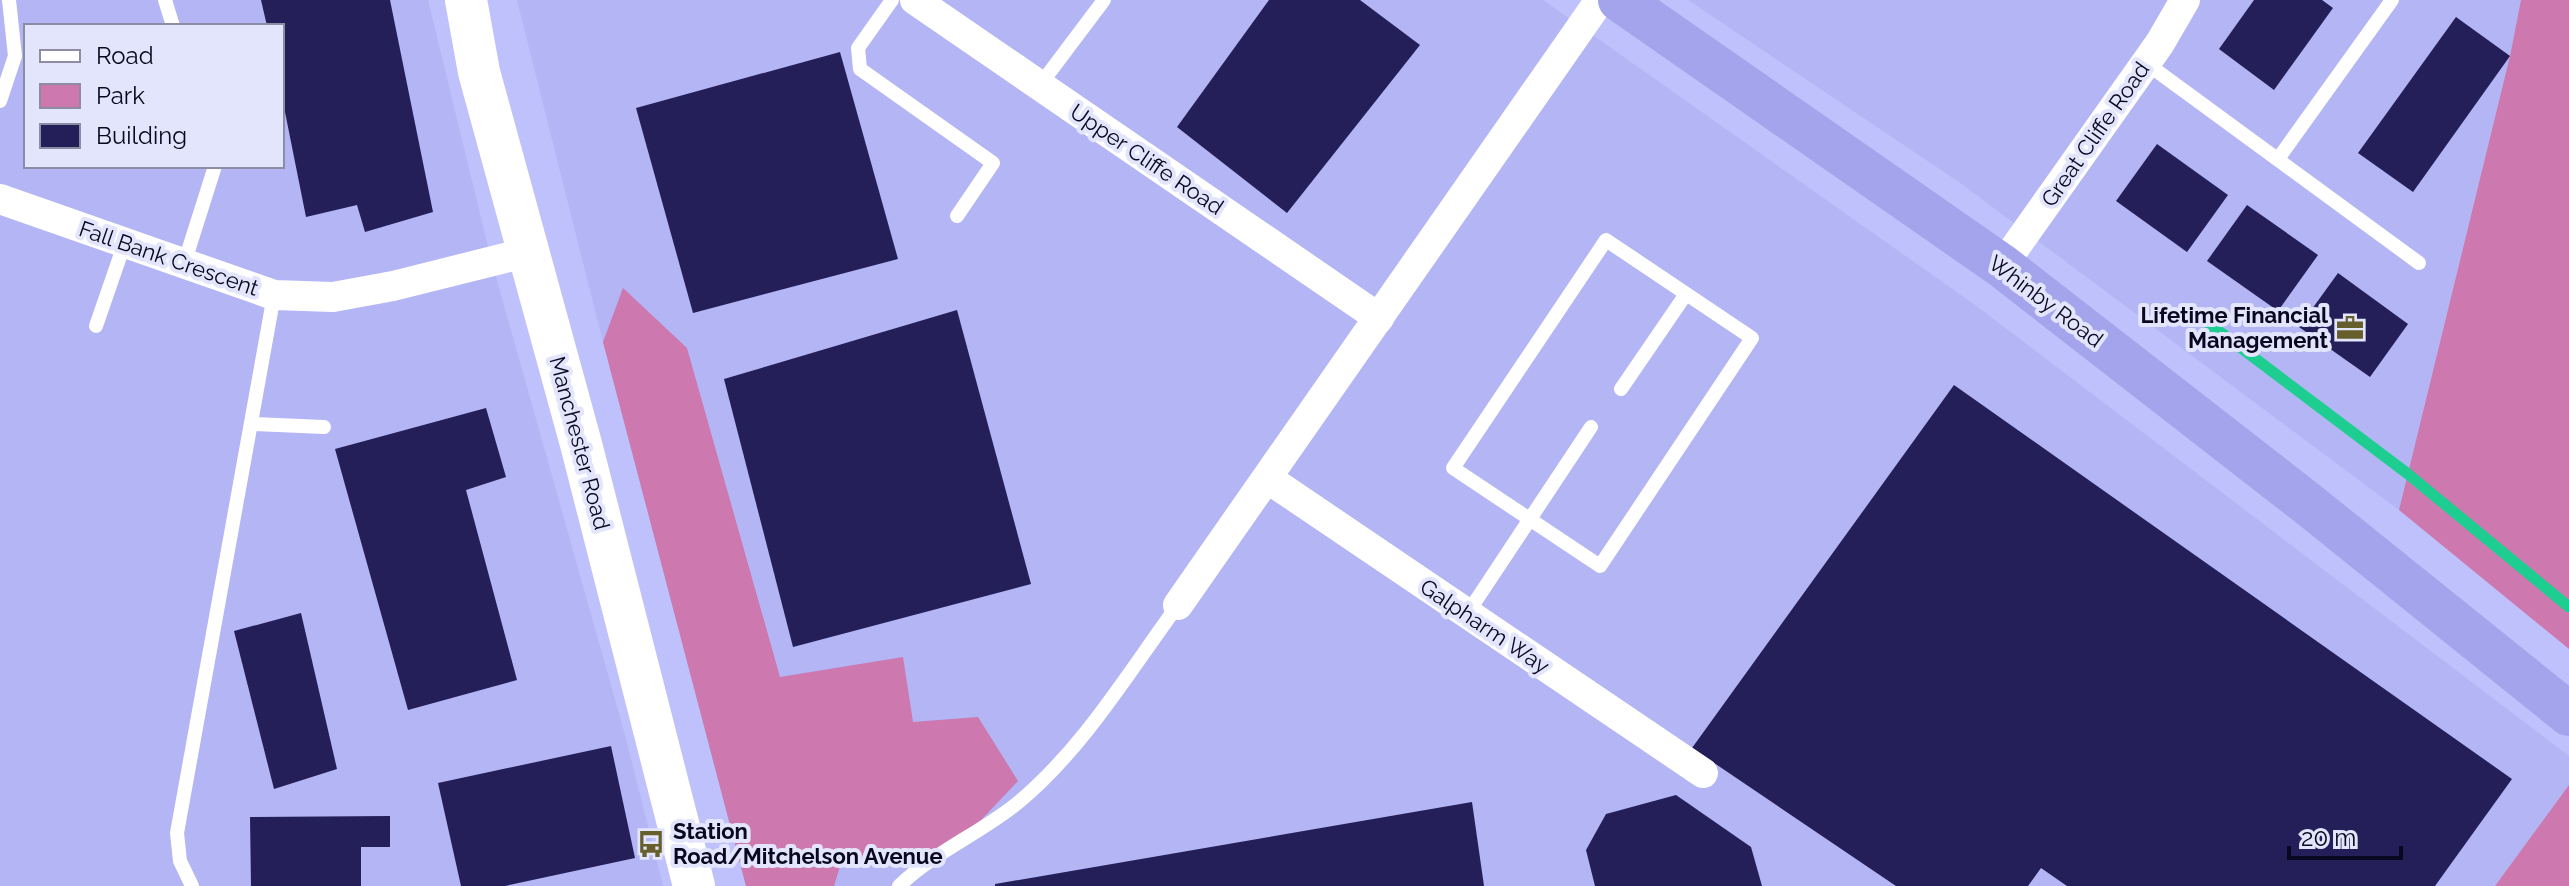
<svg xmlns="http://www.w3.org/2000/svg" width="2569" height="886" font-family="Raleway,sans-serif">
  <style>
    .built { fill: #b3b5f4; fill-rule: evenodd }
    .green { fill: #cd78ae }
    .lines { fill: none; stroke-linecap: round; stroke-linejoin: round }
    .stream { stroke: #1dce90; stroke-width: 11 }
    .building { fill: #241e59 }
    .service { stroke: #fff; stroke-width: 14 }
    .minor { stroke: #fff; stroke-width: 30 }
    .secondary { stroke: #fff; stroke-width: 42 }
    .trunk { stroke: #a4a4ec; stroke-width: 44 }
    .labels { text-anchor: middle; stroke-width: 8; stroke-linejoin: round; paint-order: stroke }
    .street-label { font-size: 22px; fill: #0a0821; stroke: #e3e5fc }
    .poi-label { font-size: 22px; font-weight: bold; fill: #0a0821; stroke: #e3e5fc; text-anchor: end }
  </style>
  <rect width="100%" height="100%" fill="#bec1fb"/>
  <!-- built -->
  <g class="built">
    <path d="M0,0H428L492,263L625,735L663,886H0ZM26,26H282V166H26Z"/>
    <path d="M517,0H1543L1975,305L2569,756V785L2495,886H746L603,342Z"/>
    <path d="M1688,0H2521L2510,56L2399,510L1959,182Z"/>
  </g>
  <!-- green -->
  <g class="green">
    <path d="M2521,0H2569V649L2399,510L2510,56Z"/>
    <path d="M623,288L687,348L780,677L903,657L913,722L978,717L1018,781L948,855L841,863L834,886H746L603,342Z"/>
    <path d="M2569,785V886H2495Z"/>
  </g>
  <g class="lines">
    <!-- stream -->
    <path class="stream" d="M2199,316L2408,474L2569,607"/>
  </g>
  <!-- building -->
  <g class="building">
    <path d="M261,0H390L433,212L365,232L357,205L306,217L282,97V26H267Z"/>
    <path d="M1269,0H1360L1420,45L1287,213L1177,127Z"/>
    <path d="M2254,0H2322L2333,8L2274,90L2219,49Z"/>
    <path d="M2456,17L2510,56L2413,192L2358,153Z"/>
    <path d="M840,52L898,259L693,313L636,108Z"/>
    <path d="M2157,144L2228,195L2187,252L2116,201Z"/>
    <path d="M2247,205L2318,255L2278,311L2207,261Z"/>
    <path d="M2338,273L2408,324L2370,377L2299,327Z"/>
    <path d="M957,310L1031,584L793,647L724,379Z"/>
    <path d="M1954,385L2512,779L2435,886H2067L2041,868L2028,886H1896L1692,748Z"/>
    <path d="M486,408L506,477L466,490L517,680L408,710L335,449Z"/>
    <path d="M301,613L337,769L274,789L234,631Z"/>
    <path d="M611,746L635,858L505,886H461L438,783Z"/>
    <path d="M1676,795L1751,847L1762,886H1595L1586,850L1606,814Z"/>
    <path d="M1472,802L1484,886H995V884Z"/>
    <path d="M390,816V847H361V886H251L250,817Z"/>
  </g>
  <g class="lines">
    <!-- service -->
    <g class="service">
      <path d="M165,0L173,26"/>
      <path d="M892,0L858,48L860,69L993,163L957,216"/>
      <path d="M2146,63L2419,263"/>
      <path d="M1040,85L1104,0"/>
      <path d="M0,101L15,56L9,0"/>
      <path d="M2278,159L2392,0"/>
      <path d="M1606,240L1752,338L1600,566L1453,468Z"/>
      <path d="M184,264L215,166"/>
      <path d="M96,326L125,242"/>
      <path d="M1621,389L1686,294"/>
      <path d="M252,424L324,427"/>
      <path d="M1467,614L1591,427"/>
      <path d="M192,886L180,861L177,833L274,295"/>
      <path d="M899,886C934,852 983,832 1020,801C1084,747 1128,673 1178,605"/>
    </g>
    <!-- minor -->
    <g class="minor">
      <path d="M915,0L1379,318"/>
      <path d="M0,199L274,295L333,297L393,286L529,252"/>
      <path d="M2002,266L2160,43L2185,0"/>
      <path d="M1267,478L1703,773"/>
      <path d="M1178,605L1600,0"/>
    </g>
    <!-- secondary -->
    <path class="secondary" d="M466,0L479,72L581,444L694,886"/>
    <!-- trunk -->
    <path class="trunk" d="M1620,0L2002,266L2308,504L2569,714"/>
  </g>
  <!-- icons -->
  <defs>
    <g id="office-bare" transform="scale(2.16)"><path d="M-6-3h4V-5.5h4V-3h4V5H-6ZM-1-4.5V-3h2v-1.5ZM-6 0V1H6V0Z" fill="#665f2c" stroke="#e3e5fc" stroke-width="2.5" paint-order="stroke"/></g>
    <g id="bus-bare" transform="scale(2.16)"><path d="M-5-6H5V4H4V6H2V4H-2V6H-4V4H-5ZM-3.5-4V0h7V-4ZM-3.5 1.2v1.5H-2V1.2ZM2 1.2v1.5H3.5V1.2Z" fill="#665f2c" stroke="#e3e5fc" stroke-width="2.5" paint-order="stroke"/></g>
  </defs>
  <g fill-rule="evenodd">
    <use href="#office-bare" x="2350" y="328"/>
    <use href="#bus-bare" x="651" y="844"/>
  </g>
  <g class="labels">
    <!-- street labels -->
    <g class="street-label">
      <text transform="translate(2095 134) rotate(-55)" y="8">Great Cliffe Road</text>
      <text transform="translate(1147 159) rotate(34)" y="8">Upper Cliffe Road</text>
      <text transform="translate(169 258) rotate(19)" y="8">Fall Bank Crescent</text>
      <text transform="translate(2046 301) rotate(37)" y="8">Whinby Road</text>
      <text transform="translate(580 443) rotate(75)" y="8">Manchester Road</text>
      <text transform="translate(1485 626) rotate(34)" y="8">Galpharm Way</text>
    </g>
    <!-- poi labels -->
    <g class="poi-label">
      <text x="2328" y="323">Lifetime Financial<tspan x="2328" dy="25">Management</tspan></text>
      <text x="673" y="839" text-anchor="start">Station<tspan x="673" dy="25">Road/Mitchelson Avenue</tspan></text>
    </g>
  </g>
  <!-- legend -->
  <rect x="24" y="24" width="260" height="144" fill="#e3e5fc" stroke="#8c8da4" stroke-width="2"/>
  <rect x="40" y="50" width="40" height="12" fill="#ffffff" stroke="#8c8da4" stroke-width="2"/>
  <text x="96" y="64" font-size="24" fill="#0a0821">Road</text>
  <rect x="40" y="84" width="40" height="24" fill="#cd78ae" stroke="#8c8da4" stroke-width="2"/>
  <text x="96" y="104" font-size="24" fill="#0a0821">Park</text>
  <rect x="40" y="124" width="40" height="24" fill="#241e59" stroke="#8c8da4" stroke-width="2"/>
  <text x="96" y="144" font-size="24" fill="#0a0821">Building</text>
  <!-- scale -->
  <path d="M2289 846v12h112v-12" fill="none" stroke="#0a0821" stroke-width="4"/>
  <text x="2301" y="846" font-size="24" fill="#0a0821" stroke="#e3e5fc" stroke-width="6" paint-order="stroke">20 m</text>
</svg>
